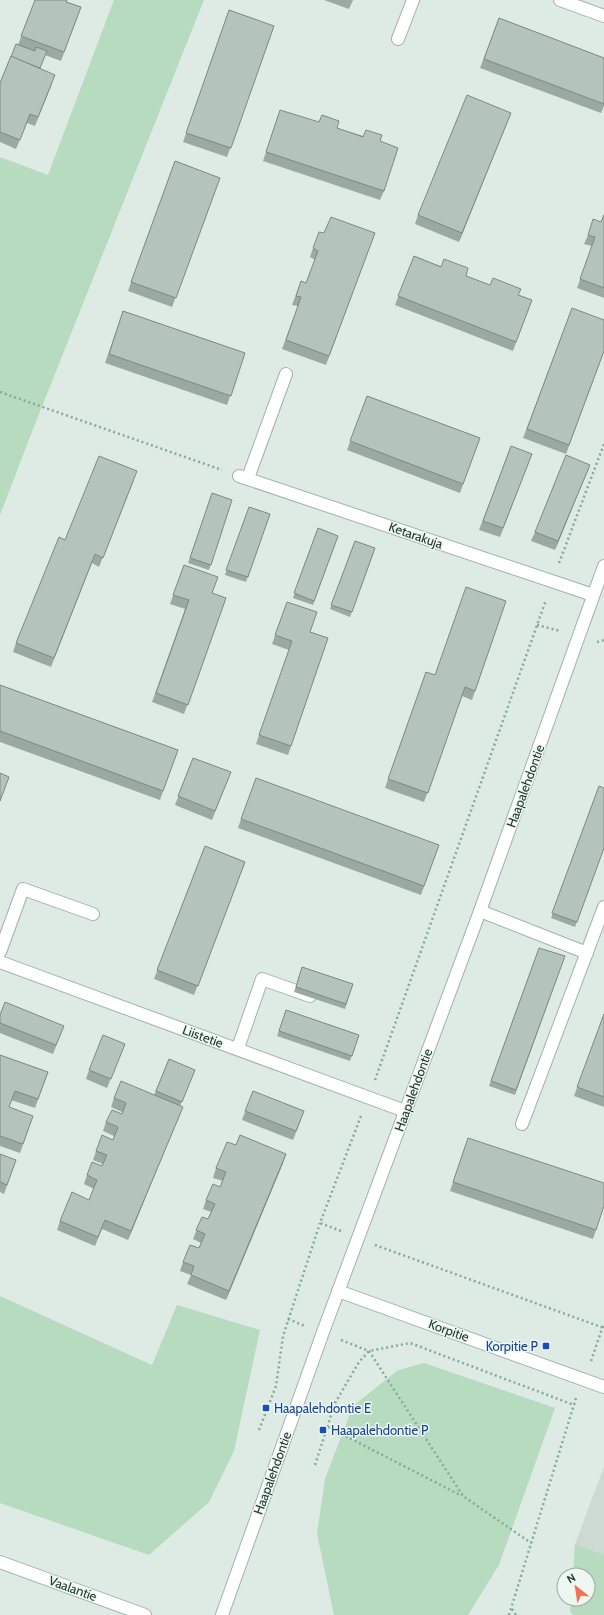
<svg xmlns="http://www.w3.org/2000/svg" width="604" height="1615" font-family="Cabin,sans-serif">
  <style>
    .built { fill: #cdd9d3 }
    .green { fill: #b7dbbe }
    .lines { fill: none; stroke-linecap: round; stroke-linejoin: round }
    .minor-casing { stroke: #a1b1ab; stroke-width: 14 }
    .path { stroke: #7fad9b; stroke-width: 2.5; stroke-dasharray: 2 3; stroke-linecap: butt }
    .minor { stroke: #fff; stroke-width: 12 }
    .wall { fill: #9ba9a3 }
    .shaded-wall { fill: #7e8984 }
    .building { fill: #b4c4bd; stroke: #7e8984 }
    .transit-dot { fill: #1a4fb4; stroke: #eef6f2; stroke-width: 1.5 }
    .labels { text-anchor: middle; stroke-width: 3; stroke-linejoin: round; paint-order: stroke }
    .street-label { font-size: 13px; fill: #203931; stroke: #eef6f2 }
    .transit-label { font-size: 13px; fill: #164399; stroke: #eef6f2; text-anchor: start }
  </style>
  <rect width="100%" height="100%" fill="#deeae4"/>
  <!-- built -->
  <path class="built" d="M604,1467V1555L575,1544Z"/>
  <!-- green -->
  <g class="green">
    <path d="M114,0H204L35,424L0,515V157L48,175Z"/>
    <path d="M0,1296L152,1365L177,1305L260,1330L234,1451L209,1502L149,1555L0,1503Z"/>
    <path d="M424,1363L555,1408L499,1565L468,1615H334L317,1534L325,1479L353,1406L398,1370Z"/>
    <path d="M575,1544L604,1555V1615H573L570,1611L571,1599H588V1575H573Z"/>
  </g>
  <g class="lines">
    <!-- minor casing -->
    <g class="minor-casing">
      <g id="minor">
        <path d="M560,0L604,16"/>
        <path d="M398,39L413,0"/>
        <path d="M239,476L593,595"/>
        <path d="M248,478L286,374"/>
        <path d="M480,911L587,953"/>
        <path d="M0,952L23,889L93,914"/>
        <path d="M0,962L405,1111"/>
        <path d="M238,1048L262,979L310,996"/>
        <path d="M522,1124L604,907"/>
        <path d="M338,1291L604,1387"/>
        <path d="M0,1562L145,1615"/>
        <path d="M222,1615L323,1332L480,911L604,566"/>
      </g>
    </g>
    <!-- path -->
    <g class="path">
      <path d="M0,392L222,470"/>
      <path d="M559,563L604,444"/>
      <path d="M537,625L560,631"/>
      <path d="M597,642L604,640"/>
      <path d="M375,1080L546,600"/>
      <path d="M341,1231L320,1223L361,1116"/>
      <path d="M375,1245L604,1328"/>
      <path d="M288,1319L305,1326"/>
      <path d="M341,1340L369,1351L463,1496L531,1543"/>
      <path d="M591,1361L604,1323"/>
      <path d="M328,1427L462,1496"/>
      <path d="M259,1430L276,1386L283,1336L320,1223"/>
      <path d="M315,1465L335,1403L359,1362L369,1351L410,1343L574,1405"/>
      <path d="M512,1609L516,1615"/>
      <path d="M509,1615L576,1398"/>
    </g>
    <!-- minor -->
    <use href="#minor" class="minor"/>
  </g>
  <!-- wall -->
  <g class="wall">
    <path d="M34,0H67V2L81,7L61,61L45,55L40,68L52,84L35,126L27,123L16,149L0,142V83L11,57L18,45L35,0Z"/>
    <path d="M324,0H353L349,9Z"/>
    <path d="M229,10L274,26L227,157L183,142Z"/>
    <path d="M499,18L604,58V106L601,113L480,68Z"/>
    <path d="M511,113L459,242L415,224L418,215Z"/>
    <path d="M277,119L337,128L380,141L384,191L380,200L263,161Z"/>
    <path d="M175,161L220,178L172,307L128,291Z"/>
    <path d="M604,214V298L577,288L592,246L584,244L588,235L601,222Z"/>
    <path d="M324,233H375L326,365L282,349L298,306L292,305L301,281L306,283L315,260L310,257L313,248Z"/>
    <path d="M414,256L490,285L532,300L513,351L395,305Z"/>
    <path d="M572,308L604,351L566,454L523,438Z"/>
    <path d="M123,311L245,353L227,405L105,363Z"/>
    <path d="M367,396L480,438L460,493L347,450Z"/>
    <path d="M511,446L532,454L500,537L479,530Z"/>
    <path d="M590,465L555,550L531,541L535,532Z"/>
    <path d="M134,480L99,567L92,563L51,667L13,652L16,643L65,540Z"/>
    <path d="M212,493L232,500L209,570L188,563Z"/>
    <path d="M249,507L270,514L246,582L225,575Z"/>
    <path d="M318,528L338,536L313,605L293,598Z"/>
    <path d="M355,541L375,548L350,617L330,609Z"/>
    <path d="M184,565L212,593L226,598L184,714L152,702L185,609L170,604Z"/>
    <path d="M506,601L472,700L462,696L424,802L385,788L426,672L435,675Z"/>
    <path d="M287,602L310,632L328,638L288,755L256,744L289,650L272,644Z"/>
    <path d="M0,685L178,750L160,800L0,742Z"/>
    <path d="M193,758L231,772L212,820L175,805Z"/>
    <path d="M599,786L604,848L575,927L551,918Z"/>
    <path d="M241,819L439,845L421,895L238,828Z"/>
    <path d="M205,846L245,862L194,995L154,979Z"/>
    <path d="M539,948L565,956L515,1095L489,1086Z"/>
    <path d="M302,967L353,984L345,1009L294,992Z"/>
    <path d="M286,1010L359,1035L350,1061L277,1036Z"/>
    <path d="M604,1014V1107L574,1096Z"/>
    <path d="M0,1015L64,1026L53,1054L0,1033Z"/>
    <path d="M121,1053L107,1088L86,1079L89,1070Z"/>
    <path d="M0,1055L48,1072L35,1108L11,1100L9,1107L33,1116L20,1153L0,1146Z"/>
    <path d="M169,1059L195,1070L180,1106L179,1116L128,1240L102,1229L95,1246L57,1230L60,1221L89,1200L94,1189L84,1184L87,1175L102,1166L103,1164L93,1160L96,1151L113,1140L114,1136L103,1131L106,1122L122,1114V1112L111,1107L114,1098L154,1095Z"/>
    <path d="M253,1091L301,1120L293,1140L242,1120Z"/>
    <path d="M236,1145L283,1163L226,1300L187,1284L191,1275L180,1271L183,1262L199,1248L201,1243L193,1239L202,1217L208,1219L211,1212L203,1209L206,1200L220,1187L223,1181L213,1178L216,1168Z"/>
    <path d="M465,1147L596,1230L593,1239L450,1191Z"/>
    <path d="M0,1154L16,1160L4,1194L0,1192Z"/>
  </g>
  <!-- shaded-wall -->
  <g class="shaded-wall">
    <path d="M511,113L507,122L459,242L462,233Z"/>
    <path d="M590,465L586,474L555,550L558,541Z"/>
    <path d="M183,1107L179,1116L128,1240L131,1231Z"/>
    <path d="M286,1154L283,1163L226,1300L229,1291Z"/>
  </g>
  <!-- building -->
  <g class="building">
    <path d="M35,0H67L66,2L81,7L64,52L21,36Z"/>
    <path d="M229,10L274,26L231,148L186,133Z"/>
    <path d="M499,18L604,58V104L484,59Z"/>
    <path d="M16,44L35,51L36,47L47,51L40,68L11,57Z"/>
    <path d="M11,56L55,75L38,117L30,114L20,140L0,132V83Z"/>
    <path d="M467,95L511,113L462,233L418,215Z"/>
    <path d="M280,110L319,122L322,115L339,121L337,128L363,137L366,130L382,135L380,141L398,148L384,191L266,152Z"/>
    <path d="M175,161L220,178L176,298L131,282Z"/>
    <path d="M604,215V288L580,279L595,237L588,235L593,219L601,222Z"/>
    <path d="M331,217L375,233L329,356L286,340L301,297L296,296L301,281L306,283L318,251L313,248L319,232L324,233Z"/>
    <path d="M414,256L441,267L444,259L468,268L466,276L490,285L493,278L521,289L518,295L532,300L516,342L398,296Z"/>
    <path d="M572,308L604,320V351L569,445L527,429Z"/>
    <path d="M123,311L245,353L231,396L109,354Z"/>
    <path d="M367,396L480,438L463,484L350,441Z"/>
    <path d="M511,446L532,454L503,528L483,521Z"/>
    <path d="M566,455L590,465L558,541L535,532Z"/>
    <path d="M99,456L137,471L103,558L95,554L54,658L16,643L59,537L65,540Z"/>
    <path d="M212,493L232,500L211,565L190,558Z"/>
    <path d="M249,507L270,514L248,577L226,570Z"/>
    <path d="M318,528L338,536L314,601L294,593Z"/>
    <path d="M355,541L375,548L352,612L331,605Z"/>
    <path d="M184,565L218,577L212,593L226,598L188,705L156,693L189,600L173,595Z"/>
    <path d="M466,587L506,601L475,691L465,687L428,793L388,779L426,672L435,675Z"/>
    <path d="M287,602L317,612L310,632L328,638L291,746L259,735L292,641L275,635Z"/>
    <path d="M0,685L178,750L163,791L0,731Z"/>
    <path d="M193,758L231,772L215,811L178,796Z"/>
    <path d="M0,773L9,777L0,801Z"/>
    <path d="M256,778L439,845L424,886L241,819Z"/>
    <path d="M599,786L604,788V848L577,922L552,913Z"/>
    <path d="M205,846L245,862L198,986L157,970Z"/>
    <path d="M539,948L565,956L516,1090L491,1081Z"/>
    <path d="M302,967L353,984L346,1004L296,987Z"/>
    <path d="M5,1002L64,1026L56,1045L0,1023V1015Z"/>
    <path d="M286,1010L359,1035L352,1056L279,1031Z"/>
    <path d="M604,1014V1097L577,1087Z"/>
    <path d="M103,1035L125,1044L111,1079L89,1070Z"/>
    <path d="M0,1055L48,1072L38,1099L15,1091L9,1107L33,1116L23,1144L0,1136Z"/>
    <path d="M169,1059L195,1070L182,1102L156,1091Z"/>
    <path d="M121,1081L183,1107L131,1231L105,1220L98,1237L60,1221L72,1192L89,1200L97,1180L87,1175L92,1162L102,1166L107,1155L96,1151L102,1135L113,1140L118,1127L106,1122L112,1110L122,1114L126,1103L114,1098Z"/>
    <path d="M253,1091L304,1111L296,1131L245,1111Z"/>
    <path d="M240,1135L286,1154L229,1291L191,1275L194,1266L183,1262L190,1245L199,1248L205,1234L196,1230L202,1217L208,1219L215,1204L206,1200L213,1184L220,1187L226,1172L216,1168L227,1142L236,1145Z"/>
    <path d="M468,1138L604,1183V1206L596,1230L453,1182Z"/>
    <path d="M0,1154L16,1160L7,1185L0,1182Z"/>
  </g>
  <!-- markers -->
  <g class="transit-dot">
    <rect x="542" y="1342" width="8" height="8" rx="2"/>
    <rect x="262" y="1404" width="8" height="8" rx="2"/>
    <rect x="319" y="1426" width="8" height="8" rx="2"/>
  </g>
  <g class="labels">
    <!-- street labels -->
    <g class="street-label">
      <text transform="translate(416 535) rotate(19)" y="5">Ketarakuja</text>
      <text transform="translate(525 786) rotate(-70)" y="5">Haapalehdontie</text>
      <text transform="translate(203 1036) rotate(20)" y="5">Liistetie</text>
      <text transform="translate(413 1090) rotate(-70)" y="5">Haapalehdontie</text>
      <text transform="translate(449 1330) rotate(20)" y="5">Korpitie</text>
      <text transform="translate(272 1473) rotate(-70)" y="5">Haapalehdontie</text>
      <text transform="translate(73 1588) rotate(20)" y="5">Vaalantie</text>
    </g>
    <!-- transit labels -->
    <g class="transit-label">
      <text x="538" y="1351" text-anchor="end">Korpitie P</text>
      <text x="274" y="1413">Haapalehdontie E</text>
      <text x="331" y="1435">Haapalehdontie P</text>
    </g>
  </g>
  <!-- north arrow -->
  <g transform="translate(576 1587) rotate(330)"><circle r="19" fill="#eef6f2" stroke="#9caaa5"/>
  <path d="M0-3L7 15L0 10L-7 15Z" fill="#ef7257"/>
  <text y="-6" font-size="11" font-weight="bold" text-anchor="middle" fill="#203931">N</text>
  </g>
</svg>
